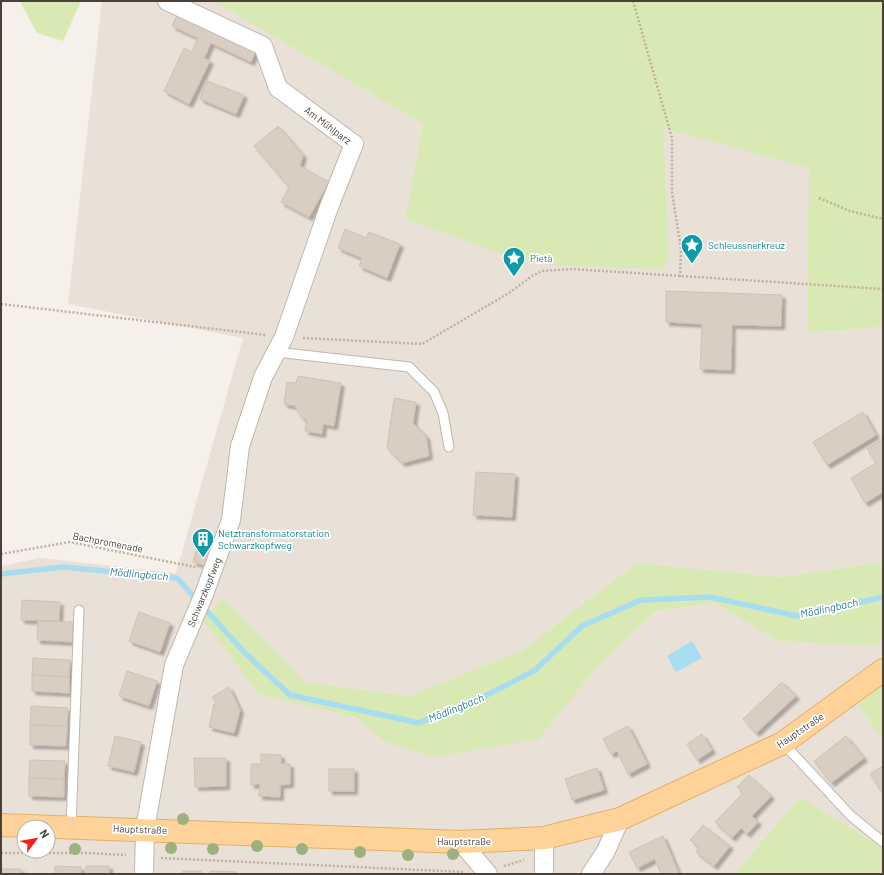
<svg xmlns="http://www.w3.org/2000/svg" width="884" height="875" font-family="Barlow,sans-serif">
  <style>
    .residential { fill: #e9e1d8; fill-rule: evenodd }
    .green { fill: #d8e9b3 }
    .water { fill: #a6ddf1 }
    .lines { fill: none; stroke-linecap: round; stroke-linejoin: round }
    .stream { stroke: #a6ddf1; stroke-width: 5.5 }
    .building { fill: #dacdc2; stroke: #d1c1b2; filter: url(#shadow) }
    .service-casing { stroke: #c1b6ac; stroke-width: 11 }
    .minor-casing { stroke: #c1b6ac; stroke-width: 20 }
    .primary-casing { stroke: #e5ae68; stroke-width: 24 }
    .path { stroke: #c2b09d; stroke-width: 2.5; stroke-dasharray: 2 2; stroke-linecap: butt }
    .service { stroke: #fff; stroke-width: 9 }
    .minor { stroke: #fff; stroke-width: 18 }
    .primary { stroke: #fed399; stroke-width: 22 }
    .tree { fill: #9cb080 }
    .labels { text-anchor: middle; stroke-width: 3.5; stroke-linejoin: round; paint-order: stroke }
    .street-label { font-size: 10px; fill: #494038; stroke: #fff }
    .culture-label { font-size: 10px; fill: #0d838f; stroke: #fff; text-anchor: start }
    .water-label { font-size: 11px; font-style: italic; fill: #2a7d9d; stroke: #fff }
  </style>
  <defs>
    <filter id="shadow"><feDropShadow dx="3.5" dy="3.5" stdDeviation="1" flood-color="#0004"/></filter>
  </defs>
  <rect width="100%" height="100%" fill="#f5f0ea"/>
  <!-- residential -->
  <path class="residential" d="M102,1H213L423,124L405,219L669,255L662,127L810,168L807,333L883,327V562L783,577L637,563L521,651L409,696L306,682L223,599L259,694L358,718L383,741L594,670L656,611L715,603L777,641L878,646L883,641V683L858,705L883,740V828L872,841L800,797L734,874H1V566L40,558L176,573L243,338L68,304ZM24,827H48V851H24Z"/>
  <!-- green -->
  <g class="green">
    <path d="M20,1H81L63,41L37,33Z"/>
    <path d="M213,1H883V327L807,333L809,168L663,128L669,255L663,269L553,265L511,257L405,219L423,124Z"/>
    <path d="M883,562V641L878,646L777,641L715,603L656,611L594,670L539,739L432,757L383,741L358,718L259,694L203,620L223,598L306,682L409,696L521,651L637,563L783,577Z"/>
    <path d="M883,683V740L858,705Z"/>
    <path d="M800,797L872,841L883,828V874H734Z"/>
  </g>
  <!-- water -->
  <path class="water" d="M692,641L702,658L676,672L667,656Z"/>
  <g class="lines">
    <!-- stream -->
    <path class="stream" d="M1,574L63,567L177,578L245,653L290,695L419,723L479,699L534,671L582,626L641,600L710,597L797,616L883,597"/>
  </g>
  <!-- building -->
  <g class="building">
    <path d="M179,11L257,48L251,62L211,43L204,58L210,61L189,104L164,91L184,48L192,52L198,38L172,26Z"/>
    <path d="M207,81L244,95L236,114L200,99Z"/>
    <path d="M278,126L303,155L300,166L329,182L309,217L281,202L289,187L254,146Z"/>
    <path d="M345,229L366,238L369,232L400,244L387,278L359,266L362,258L338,248Z"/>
    <path d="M666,291L782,295L781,326L732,325L731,370L700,369L702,324L666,322Z"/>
    <path d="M298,376L341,383L334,426L323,424L322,434L305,431L307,419H303L297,411L296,406L284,404L287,382L296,383Z"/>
    <path d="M394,398L416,402L413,423L426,436L429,456L402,463L387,448Z"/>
    <path d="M863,412L876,435L827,465L813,442Z"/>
    <path d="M883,439V492L865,503L851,478L876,463L867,449Z"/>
    <path d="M476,472L515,474L512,517L473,515Z"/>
    <path d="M196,551L214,556L210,567L193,562Z"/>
    <path d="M22,600L60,602L59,621L21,620Z"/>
    <path d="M139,612L170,623L160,652L129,641Z"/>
    <path d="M38,621L73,622L72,642L37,640Z"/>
    <path d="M33,658L70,660L69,677L32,675Z"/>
    <path d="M127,671L157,681L149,706L119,696Z"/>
    <path d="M32,675L69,677V693L32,691Z"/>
    <path d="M782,682L796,696L756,733L743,719Z"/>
    <path d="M229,687L240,710L234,733L209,727L214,704L217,705L212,697Z"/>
    <path d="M31,706L68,708L67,726L30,725Z"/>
    <path d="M30,725L67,726L66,746L30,745Z"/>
    <path d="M628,726L647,764L628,774L617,751L611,754L603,739Z"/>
    <path d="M702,734L712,750L697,760L687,744Z"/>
    <path d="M115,736L141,742L134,772L108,766Z"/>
    <path d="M846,736L864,758L831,783L814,761Z"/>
    <path d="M261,754L281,755V764H290V784L280,785V797L259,796L260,784L251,785V764H261Z"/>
    <path d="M194,758H226V786L195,787Z"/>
    <path d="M30,760L65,761L64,779L29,778Z"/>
    <path d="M883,766V790L881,791L870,774Z"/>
    <path d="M597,768L604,790L572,800L565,779Z"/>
    <rect x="329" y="769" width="25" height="22"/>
    <path d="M749,775L771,796L752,816L758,822L747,834L741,828L732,838L715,822L743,793L737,787Z"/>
    <path d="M29,778L64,779V797L29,796Z"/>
    <path d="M703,825L730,846L714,866L696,852L699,847L690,840Z"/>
    <path d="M663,836L679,874H661L655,859L637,868L629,852Z"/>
    <path d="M55,866L81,867V874H55Z"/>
    <rect x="86" y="866" width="23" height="8"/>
    <rect x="1" y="869" width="20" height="5"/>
    <rect x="183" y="871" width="18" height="3"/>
    <path d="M210,871L237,872V874H210Z"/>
  </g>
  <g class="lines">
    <!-- service casing -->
    <g class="service-casing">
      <g id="service">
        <path d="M276,352L409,367L434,392L443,413L449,447"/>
        <path d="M783,743L851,816L883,842"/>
        <path d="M71,827L79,610"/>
      </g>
    </g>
    <!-- minor casing -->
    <g class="minor-casing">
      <g id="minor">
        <path d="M544,838V874"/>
        <path d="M461,842L488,874"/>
        <path d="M144,874L145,829L174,665L204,594L231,520L240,446L263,377L284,337L329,207L354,144L278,88L263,46L167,1"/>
        <path d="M591,874L606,851L620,819"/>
      </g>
    </g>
    <!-- primary casing -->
    <g class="primary-casing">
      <path id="primary" d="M1,825L461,842L544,838L620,819L783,743L883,670"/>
    </g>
    <!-- path -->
    <g class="path">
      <path d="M633,1L672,138V192L681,249L680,277"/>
      <path d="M819,198L850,211L883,219"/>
      <path d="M1,304L266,335"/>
      <path d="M303,338L422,344L509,293L532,276L542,271L572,269L883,289"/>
      <path d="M1,554L70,542L195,567"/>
      <path d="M1,853H87L126,855"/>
      <path d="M161,858L464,872"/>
      <path d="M504,866L524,860"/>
    </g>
    <!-- service -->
    <use href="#service" class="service"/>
    <!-- minor -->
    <use href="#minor" class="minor"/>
    <!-- primary -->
    <use href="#primary" class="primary"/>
  </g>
  <!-- trees -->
  <g class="tree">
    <circle cx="183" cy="819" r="6"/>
    <circle cx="257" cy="846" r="6"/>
    <circle cx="171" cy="848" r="6"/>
    <circle cx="75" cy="849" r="6"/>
    <circle cx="213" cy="849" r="6"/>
    <circle cx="302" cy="849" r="6"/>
    <circle cx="360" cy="852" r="6"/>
    <circle cx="453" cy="854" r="6"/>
    <circle cx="408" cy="855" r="6"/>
  </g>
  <!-- icons -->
  <defs>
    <g id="sight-pin" transform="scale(1.15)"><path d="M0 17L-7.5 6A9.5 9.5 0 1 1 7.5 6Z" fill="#0f9aa8" stroke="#fff"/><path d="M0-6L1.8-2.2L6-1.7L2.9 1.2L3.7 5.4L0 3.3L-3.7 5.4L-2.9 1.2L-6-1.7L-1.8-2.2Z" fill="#fff"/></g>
    <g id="building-pin" transform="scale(1.15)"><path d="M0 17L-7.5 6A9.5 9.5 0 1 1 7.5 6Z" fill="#0f9aa8" stroke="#fff"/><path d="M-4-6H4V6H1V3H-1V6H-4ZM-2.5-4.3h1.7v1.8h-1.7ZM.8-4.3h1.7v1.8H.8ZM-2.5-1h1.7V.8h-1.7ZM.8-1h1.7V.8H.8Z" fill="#fff"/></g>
  </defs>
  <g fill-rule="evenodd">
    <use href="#sight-pin" x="692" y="245"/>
    <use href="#sight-pin" x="514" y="258"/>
    <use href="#building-pin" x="203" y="539"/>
  </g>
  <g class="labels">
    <!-- street labels -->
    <g class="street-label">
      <text transform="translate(328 125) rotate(37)" y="4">Am Mühlparz</text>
      <text transform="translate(108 542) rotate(11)" y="4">Bachpromenade</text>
      <text transform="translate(204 592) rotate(-68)" y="4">Schwarzkopfweg</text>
      <text transform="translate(800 730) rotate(-34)" y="4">Hauptstraße</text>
      <text transform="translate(140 829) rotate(2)" y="4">Hauptstraße</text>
      <text x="464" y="845">Hauptstraße</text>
    </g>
    <!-- culture labels -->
    <g class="culture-label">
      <text x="708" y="249">Schleussnerkreuz</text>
      <text x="530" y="262">Pietà</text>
      <text x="218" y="537">Netztransformatorstation<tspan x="218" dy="12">Schwarzkopfweg</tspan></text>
    </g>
    <!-- water labels -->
    <g class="water-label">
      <text transform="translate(139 574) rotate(5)" y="4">Mödlingbach</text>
      <text transform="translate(829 608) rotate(-12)" y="4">Mödlingbach</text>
      <text transform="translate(456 708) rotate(-22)" y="4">Mödlingbach</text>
    </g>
  </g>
  <!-- border -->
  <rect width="884" height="875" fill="none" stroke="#494038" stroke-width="4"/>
  <!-- north arrow -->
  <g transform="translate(36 839) rotate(58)"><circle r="19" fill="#ffffff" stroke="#b6b3af"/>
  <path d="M0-3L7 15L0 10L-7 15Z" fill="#fa1d1b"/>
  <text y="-6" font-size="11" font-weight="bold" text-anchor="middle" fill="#494038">N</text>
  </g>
</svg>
